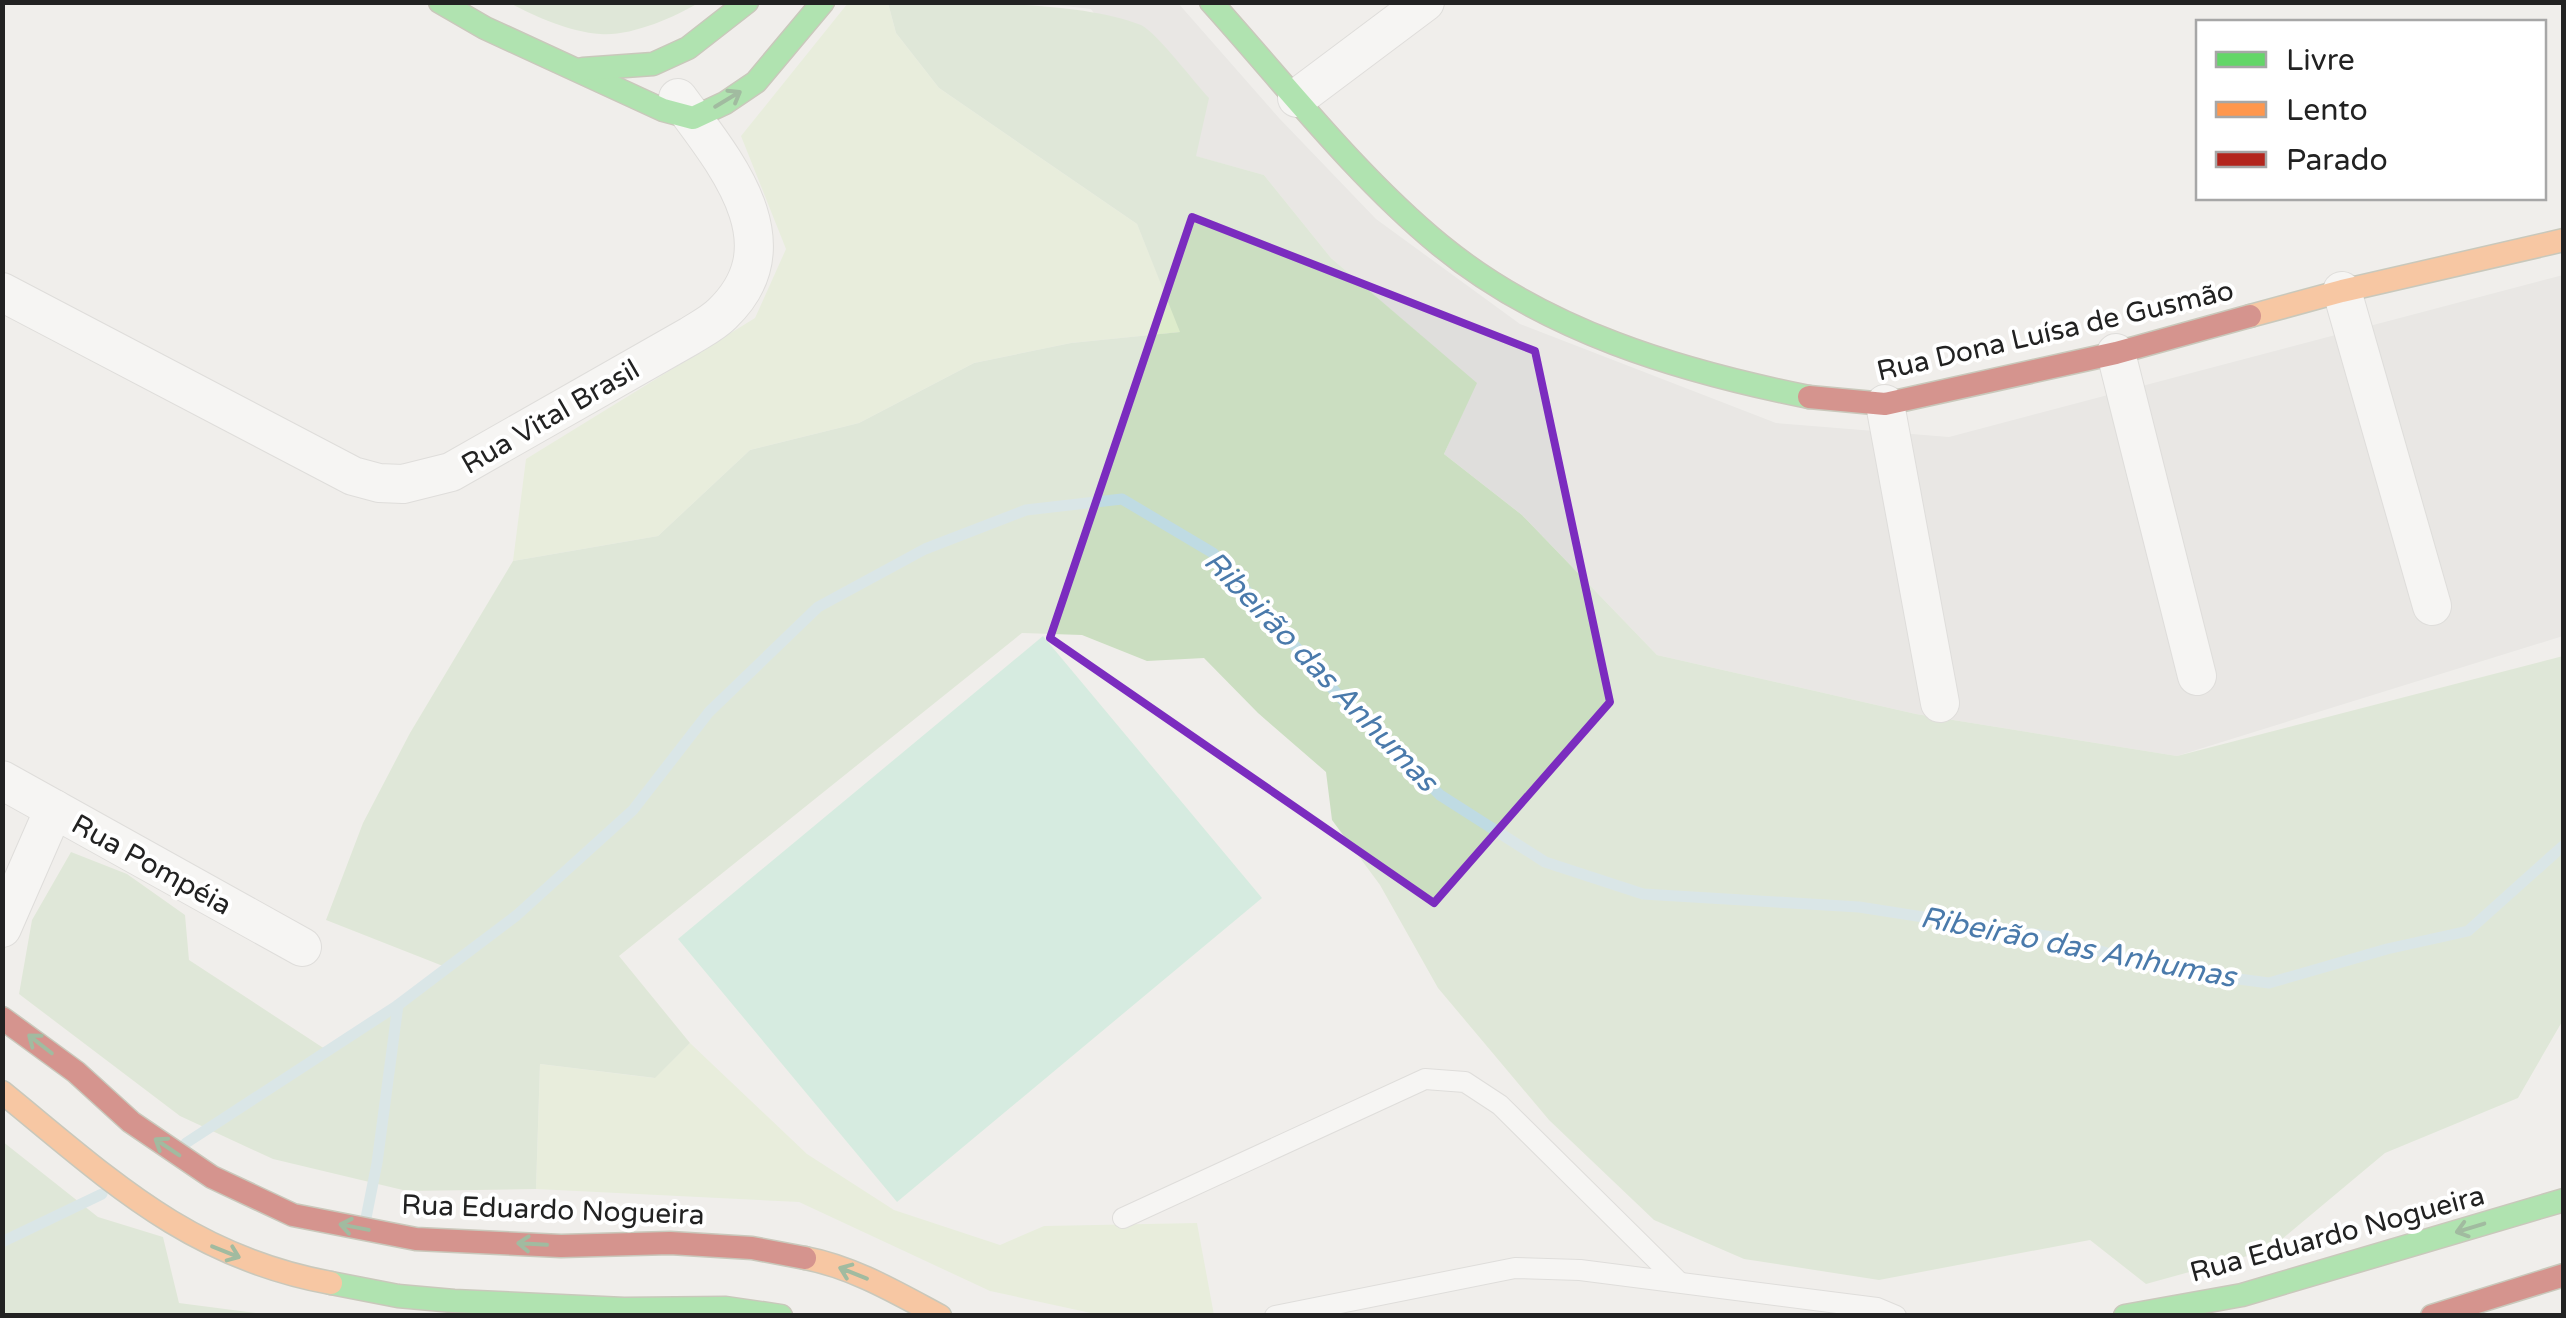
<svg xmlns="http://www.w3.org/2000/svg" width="2566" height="1318" font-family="'Varela Round',sans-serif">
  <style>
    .residential { fill: #dfdedc }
    .grass { fill: #ddeccb }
    .forest { fill: #cbdec1 }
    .pitch { fill: #b7e6d2 }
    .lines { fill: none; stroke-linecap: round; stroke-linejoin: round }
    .stream { stroke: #bfdbe3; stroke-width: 11 }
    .lane-casing { stroke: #c9c8c7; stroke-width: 22 }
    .street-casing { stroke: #c9c8c7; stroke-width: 40 }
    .fast-casing { stroke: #999a82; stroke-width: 25 }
    .slow-casing { stroke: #999a82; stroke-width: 25 }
    .jam-casing { stroke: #999a82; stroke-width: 25 }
    .lane { stroke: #fdfcfc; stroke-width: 20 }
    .street { stroke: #fdfcfc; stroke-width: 38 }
    .fast { stroke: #63d668; stroke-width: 22 }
    .slow { stroke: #ff974d; stroke-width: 22 }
    .jam { stroke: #b3261e; stroke-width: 22 }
    .oneway { stroke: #427c45 }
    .marked { fill: none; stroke: #7b2cbf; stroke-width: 8; stroke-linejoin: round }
    .labels { text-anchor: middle; stroke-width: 8; stroke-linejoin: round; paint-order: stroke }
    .street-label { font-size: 28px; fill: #222; stroke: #fff }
    .water-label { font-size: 30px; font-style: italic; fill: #4a7aab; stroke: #fff }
  </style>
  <rect width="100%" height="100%" fill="#f0eeeb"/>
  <!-- residential -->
  <path class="residential" d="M1040,3H1178L1279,118L1376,219L1520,324L1776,423L1949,437L2563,275V636L2177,756L1916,714L1657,655L1522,515L1444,454L1476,383L1331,258L1264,175L1195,156L1091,9Z"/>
  <!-- grass -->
  <g class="grass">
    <path d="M848,3H888L896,33L939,88L1137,224L1181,332L1071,343L974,363L859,423L750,450L658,536L513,561L526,459L755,318L786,249L741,136Z"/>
    <path d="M690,1043L807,1154L894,1210L1000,1245L1044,1226L1197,1223L1214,1315H1100L990,1291L799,1202L536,1189L540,1064L654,1078Z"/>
  </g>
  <!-- forest -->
  <g class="forest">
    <path d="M510,3H698C674,18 628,37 600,34C570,32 536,17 510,3Z"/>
    <path d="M888,3C961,3 1076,0 1141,25C1158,34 1193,81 1209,98L1196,156L1264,175L1331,258L1477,383L1444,454L1522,515L1657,655L1916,714L2177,756L2563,656V1020L2518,1098L2385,1153L2269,1250L2146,1284L2090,1240L1879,1280L1744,1259L1654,1220L1549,1120L1438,988L1380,885L1332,820L1326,772L1258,713L1204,658L1147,661L1082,635L1022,633L619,956L690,1043L655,1078L540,1064L536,1189L407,1191L273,1159L180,1116L19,994L32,920L71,852L127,874L185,915L189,960L328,1051L448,968L326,920L363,823L410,733L513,561L658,536L750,450L859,423L974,363L1071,343L1180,332L1137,224L939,88L896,33Z"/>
    <path d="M2,1141L98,1217L163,1237L179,1303L272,1315H3Z"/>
  </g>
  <!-- pitch -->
  <path class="pitch" d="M1043,636L1262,898L897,1202L678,939Z"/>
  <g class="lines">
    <!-- stream -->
    <g class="stream">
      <path d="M186,1143L398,1005"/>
      <path d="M366,1218L377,1163L398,1005L517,915L633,810L709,712L818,607L925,549L1026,510L1122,499L1213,553L1339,696L1440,795L1545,862L1643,894L1859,907L2052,937L2162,969L2269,983L2387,949L2468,931L2564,845"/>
      <path d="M2,1242L102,1194"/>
    </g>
    <!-- lane casing -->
    <g class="lane-casing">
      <g id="lane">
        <path d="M1123,1218L1425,1079L1465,1082L1500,1105L1679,1282"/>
        <path d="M1275,1316L1515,1268L1580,1270L1877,1308L1896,1316"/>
      </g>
    </g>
    <!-- street casing -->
    <g class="street-casing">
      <g id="street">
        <path d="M1297,98L1425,2"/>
        <path d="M2342,291L2432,606"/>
        <path d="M2,292L353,476L379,483L403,484L451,472L690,336C701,329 713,323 722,314C796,243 724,161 678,98"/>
        <path d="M2116,353L2197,676"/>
        <path d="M1885,404L1940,703"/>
        <path d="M2,780L302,947"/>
        <path d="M2,928L54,809"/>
      </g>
    </g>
    <!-- fast casing -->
    <g class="fast-casing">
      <g id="fast">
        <path d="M440,2L485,28L663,110L693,118L725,103L756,82L823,2"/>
        <path d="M1211,2C1284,83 1356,176 1440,245C1545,331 1679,371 1809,397"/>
        <path d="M583,69L653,64L688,48L747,2"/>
        <path d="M331,1283L398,1296L454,1301L624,1309L726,1308L781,1316"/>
        <path d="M2125,1316L2242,1295L2564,1200"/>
      </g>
    </g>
    <!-- slow casing -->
    <g class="slow-casing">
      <g id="slow">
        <path d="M2250,316L2342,291L2564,240"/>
        <path d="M2,1092C110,1180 189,1257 331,1283"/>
        <path d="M805,1258C853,1267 897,1293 940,1316"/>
      </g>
    </g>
    <!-- jam casing -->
    <g class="jam-casing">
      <g id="jam">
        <path d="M1809,397L1885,404L2116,353L2250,316"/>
        <path d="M2,1018L76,1072L131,1122L212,1177L293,1215L416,1239L561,1246L670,1243L752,1248L805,1258"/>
        <path d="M2432,1316L2564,1275"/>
      </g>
    </g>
    <!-- lane -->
    <use href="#lane" class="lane"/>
    <!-- street -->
    <use href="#street" class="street"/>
    <!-- fast -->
    <use href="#fast" class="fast"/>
    <!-- slow -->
    <use href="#slow" class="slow"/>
    <!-- jam -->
    <use href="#jam" class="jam"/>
  </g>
  <!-- one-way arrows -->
  <defs><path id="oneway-shaft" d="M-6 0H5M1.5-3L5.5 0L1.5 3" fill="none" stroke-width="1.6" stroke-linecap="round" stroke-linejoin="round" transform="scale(2.5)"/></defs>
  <g class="oneway">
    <use href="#oneway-shaft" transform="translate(728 99) rotate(-31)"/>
    <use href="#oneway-shaft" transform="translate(40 1044) rotate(-142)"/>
    <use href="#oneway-shaft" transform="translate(167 1147) rotate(-146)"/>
    <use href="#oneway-shaft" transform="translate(354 1227) rotate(-169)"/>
    <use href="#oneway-shaft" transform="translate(2470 1228) rotate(163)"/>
    <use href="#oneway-shaft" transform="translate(532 1244) rotate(-177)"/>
    <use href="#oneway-shaft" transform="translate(226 1252) rotate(22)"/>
    <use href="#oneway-shaft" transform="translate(853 1273) rotate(-158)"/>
  </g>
  <!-- marked area -->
  <path d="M0 0H2566V1318H0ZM1192,217L1535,351L1610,702L1434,903L1050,638Z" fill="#f0eeeb" fill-opacity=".55" fill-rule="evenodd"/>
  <path class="marked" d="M1192,217L1535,351L1610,702L1434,903L1050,638Z"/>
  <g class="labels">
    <!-- street labels -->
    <g class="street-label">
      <text transform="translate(2055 330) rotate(-13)" y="10">Rua Dona Luísa de Gusmão</text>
      <text transform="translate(550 416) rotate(-30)" y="10">Rua Vital Brasil</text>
      <text transform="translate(152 864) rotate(29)" y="10">Rua Pompéia</text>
      <text transform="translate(553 1209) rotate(2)" y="10">Rua Eduardo Nogueira</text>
      <text transform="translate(2337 1233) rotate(-15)" y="10">Rua Eduardo Nogueira</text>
    </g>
    <!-- water labels -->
    <g class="water-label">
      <text transform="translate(1321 671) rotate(46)" y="10">Ribeirão das Anhumas</text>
      <text transform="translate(2078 947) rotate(11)" y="10">Ribeirão das Anhumas</text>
    </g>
  </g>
  <!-- border -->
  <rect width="2566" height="1318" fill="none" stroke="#222222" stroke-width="10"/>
  <!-- legend -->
  <rect x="2196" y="20" width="350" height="180" fill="#ffffff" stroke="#a7a7a7" stroke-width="2.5"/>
  <rect x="2216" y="52" width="50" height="15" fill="#63d668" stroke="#a7a7a7" stroke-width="2.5"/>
  <text x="2286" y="70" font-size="30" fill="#222222">Livre</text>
  <rect x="2216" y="102" width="50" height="15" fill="#ff974d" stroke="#a7a7a7" stroke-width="2.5"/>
  <text x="2286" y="120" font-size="30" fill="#222222">Lento</text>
  <rect x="2216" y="152" width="50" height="15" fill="#b3261e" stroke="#a7a7a7" stroke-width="2.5"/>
  <text x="2286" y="170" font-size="30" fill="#222222">Parado</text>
</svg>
